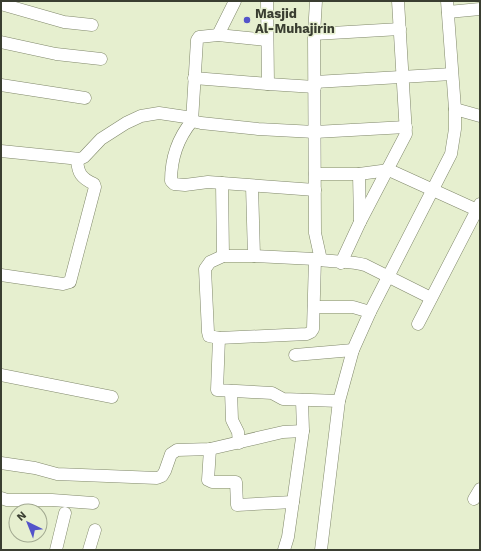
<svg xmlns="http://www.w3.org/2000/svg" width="481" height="551" font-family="'Work Sans',sans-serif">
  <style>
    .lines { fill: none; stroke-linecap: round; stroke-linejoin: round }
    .minor-casing { stroke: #80886b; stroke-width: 13 }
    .minor { stroke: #fff; stroke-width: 12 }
    .poi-dot { fill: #5353ca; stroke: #e6efcf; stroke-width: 1.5 }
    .labels { text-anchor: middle; stroke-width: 3; stroke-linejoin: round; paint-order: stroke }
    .poi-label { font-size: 13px; font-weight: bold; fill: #3a3e31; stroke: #e6efcf; text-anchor: start }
  </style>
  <rect width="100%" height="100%" fill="#e6efcf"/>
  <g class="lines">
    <!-- minor casing -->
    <g class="minor-casing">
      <g id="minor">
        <path d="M267,1L268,84"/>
        <path d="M316,1L314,34L315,233L321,260C334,262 353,261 365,265L431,298"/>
        <path d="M1,4L64,22L92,25"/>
        <path d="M448,12L480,9"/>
        <path d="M314,34L400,29"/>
        <path d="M218,35L235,1"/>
        <path d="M267,40L218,35L199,37L197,40L192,121C178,138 171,159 171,181L174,184L185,185L208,182L315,190"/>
        <path d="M1,42L56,54L101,59"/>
        <path d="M194,78L268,84L315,87"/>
        <path d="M315,82L452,74"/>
        <path d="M1,85L85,98"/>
        <path d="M455,109L480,116"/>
        <path d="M1,151L80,159L84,157L101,139L126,123L141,116L159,113L186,117L192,121L201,123L258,129L315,132L406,127"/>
        <path d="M315,174H359L389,170L477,210"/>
        <path d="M222,183L223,256"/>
        <path d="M252,186L254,256"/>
        <path d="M360,222L406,134L398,1"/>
        <path d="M315,259L313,329L311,332L307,334L219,338L209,336L208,332L205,269L210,262L223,256H254L315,259L321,260"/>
        <path d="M341,263L360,222L359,174"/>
        <path d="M1,275L63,284L70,282L95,187L94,184C81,178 78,173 77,160"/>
        <path d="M314,307H353L370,312"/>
        <path d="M418,324L480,204"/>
        <path d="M219,338L217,390L272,393L283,399L339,401"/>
        <path d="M295,355L353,350"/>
        <path d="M1,375L112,397"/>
        <path d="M231,391L232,420L238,432L239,443"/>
        <path d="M210,449L208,480L212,482H236L237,505L293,502"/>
        <path d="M1,463L35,468L57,474L157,478L162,476L165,471L171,454L177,450L210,449L283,432L303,431"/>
        <path d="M1,498L7,500H52L93,503"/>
        <path d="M474,499L480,489"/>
        <path d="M56,550L65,513"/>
        <path d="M89,550L95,530"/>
        <path d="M284,550L288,537L303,431L302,400"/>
        <path d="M321,550L339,401L353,350L370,312L451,154L455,129V109L447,1"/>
      </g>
    </g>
    <!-- minor -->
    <use href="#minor" class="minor"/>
  </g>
  <!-- markers -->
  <circle class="poi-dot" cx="247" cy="20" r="4"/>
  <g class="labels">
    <!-- poi labels -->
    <g class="poi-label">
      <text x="255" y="18">Masjid<tspan x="255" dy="15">Al-Muhajirin</tspan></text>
    </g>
  </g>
  <!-- border -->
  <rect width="481" height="551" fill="none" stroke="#3a3e31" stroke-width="4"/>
  <!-- north arrow -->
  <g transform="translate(28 523) rotate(317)"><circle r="19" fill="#e6efcf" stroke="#a1a890"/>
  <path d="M0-3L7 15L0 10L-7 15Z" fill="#5353ca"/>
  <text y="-6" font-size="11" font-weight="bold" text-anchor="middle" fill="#3a3e31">N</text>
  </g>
</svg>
